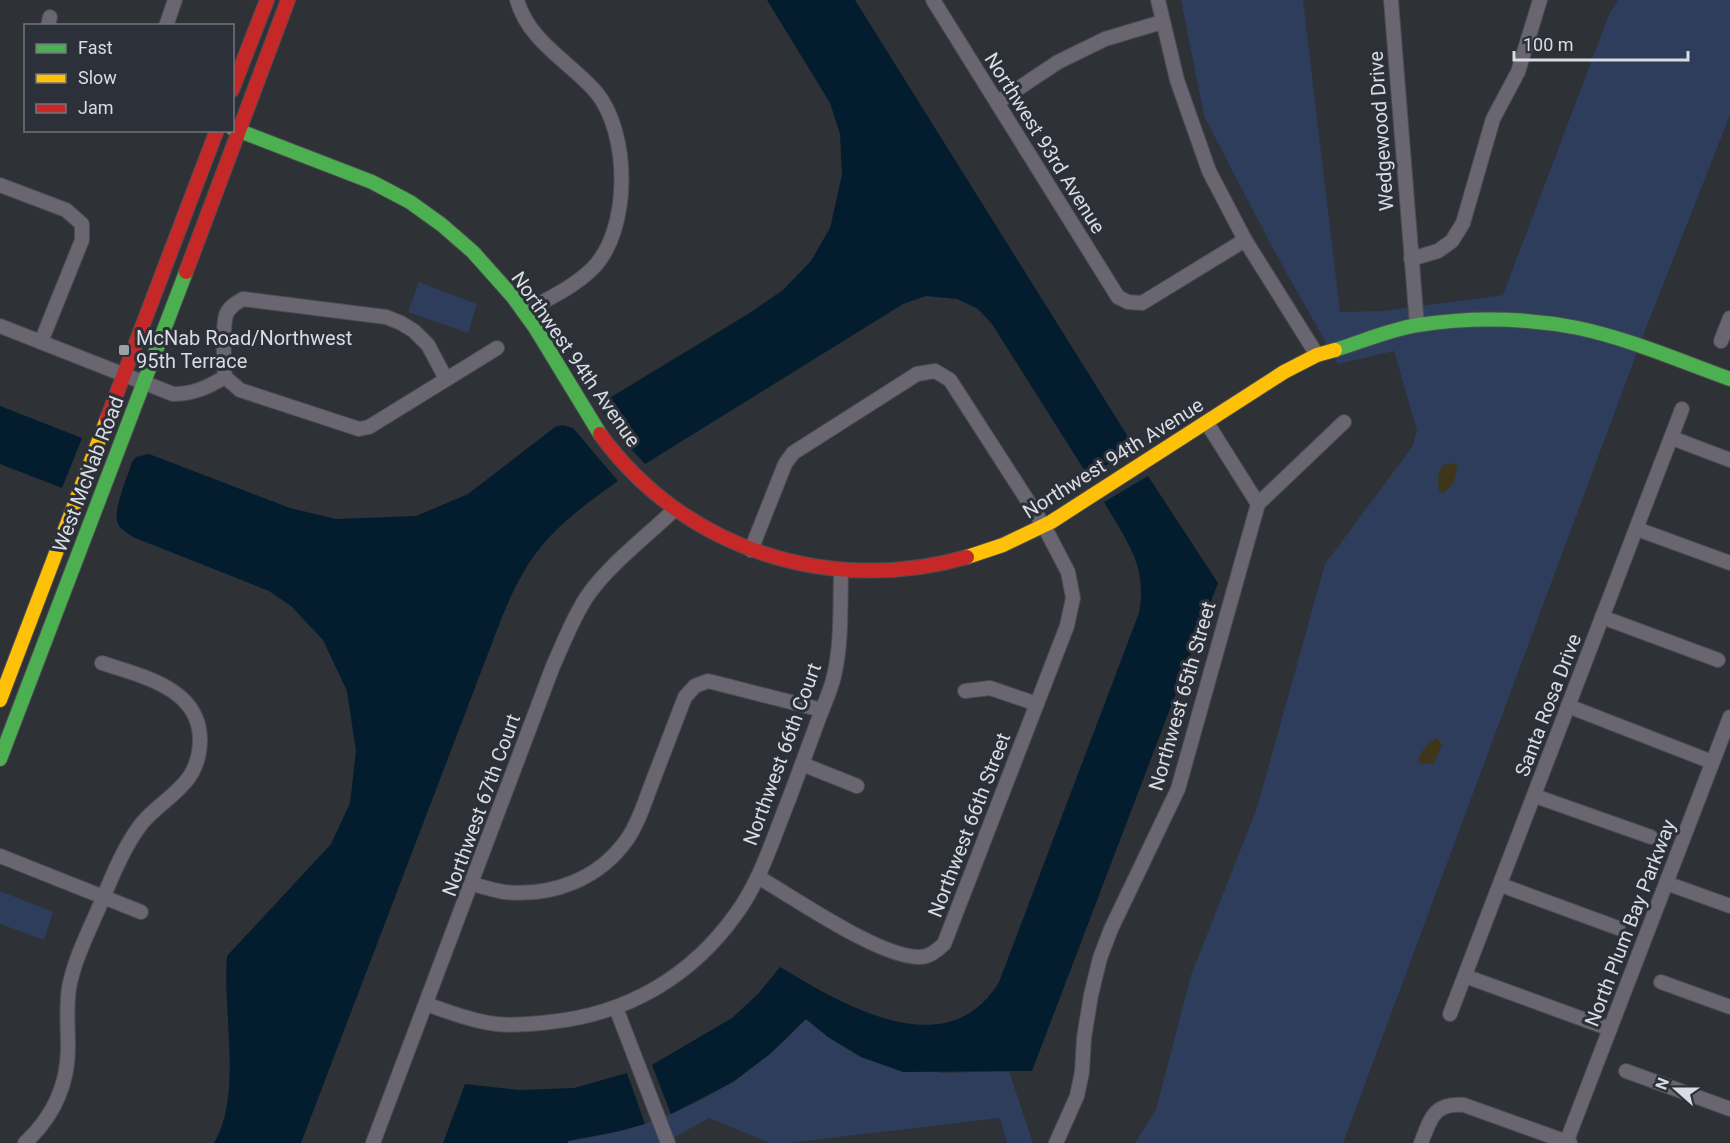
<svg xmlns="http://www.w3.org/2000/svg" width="1730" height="1143" font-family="Roboto,sans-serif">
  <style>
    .green { fill: #2d3d5b }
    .sand { fill: #3e361b }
    .water { fill: #041d2e }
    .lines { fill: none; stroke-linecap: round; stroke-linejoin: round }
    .street-casing { stroke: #4a4c51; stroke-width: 16 }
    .fast-casing { stroke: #4a4c51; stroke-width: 16 }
    .slow-casing { stroke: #4a4c51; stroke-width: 16 }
    .jam-casing { stroke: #4a4c51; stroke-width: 16 }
    .street { stroke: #696571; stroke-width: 14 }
    .fast { stroke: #4caf50; stroke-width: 14 }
    .slow { stroke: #ffc107; stroke-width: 14 }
    .jam { stroke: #c62828; stroke-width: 14 }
    .poi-dot { fill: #9da0a6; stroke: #2b3039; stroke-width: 2 }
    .labels { text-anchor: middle; stroke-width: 6; stroke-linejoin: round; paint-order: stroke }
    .street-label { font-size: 20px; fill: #d9dce2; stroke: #2b3039 }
    .poi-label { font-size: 20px; fill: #d9dce2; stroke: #2b3039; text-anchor: start }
  </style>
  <rect width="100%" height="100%" fill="#2e3136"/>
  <!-- green -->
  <g class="green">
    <path d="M1181,0H1303L1340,312L1383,311L1503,295L1610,12L1618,0H1730V115L1646,328L1343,1143H1135L1156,1110L1191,975L1257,808L1325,564L1412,447L1417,431L1394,351L1338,364L1272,247L1204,116Z"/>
    <path d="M419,282L477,304L468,333L408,312Z"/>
    <path d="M0,891L53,912L44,940L0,924Z"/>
    <path d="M806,1019L828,1037L861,1057L942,1073L1009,1071L1033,1143H1007L1000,1118L788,1143H770L709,1118L664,1143H568V1141C586,1138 605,1135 623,1130C676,1116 727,1090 769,1054C782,1044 794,1031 806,1019Z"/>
  </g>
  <!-- sand -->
  <g class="sand">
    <path d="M1457,463C1456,476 1455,485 1443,493L1439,491C1438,481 1436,473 1444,465Z"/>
    <path d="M1437,738L1442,744L1434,764L1419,763C1416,755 1430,741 1437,738Z"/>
  </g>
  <!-- water -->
  <g class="water">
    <path d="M767,0H855L1135,448L1088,476L992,324L978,309L957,299L926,296L903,304L645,464L620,437L598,405L748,314L783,290L811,261L830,228L842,175L840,134L830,103Z"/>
    <path d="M0,406L82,438L62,488L0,464Z"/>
    <path d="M562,425L573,428L618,481C581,507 544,534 522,575C514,588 508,603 502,617L301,1143H214C243,1095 222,1012 227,956L331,844L350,803L356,751L347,691L323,640L291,606L269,591L133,537C128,533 121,530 118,524C112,511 128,476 132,462L136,457L149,454L290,508L336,519L416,516L468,494L555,427Z"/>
    <path d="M1148,476L1218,583L1032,1071L903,1072L861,1057L828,1037L806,1019L770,1054L733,1082L671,1114L652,1065L732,1018L759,993L780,967C842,1004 947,1068 999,982L1139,613C1148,565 1126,541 1104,502Z"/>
    <path d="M627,1073L645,1124L620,1131L568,1141V1143H443L465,1084L518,1090L574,1088Z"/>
  </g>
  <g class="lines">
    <!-- street casing -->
    <g class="street-casing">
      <g id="street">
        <path d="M517,0C529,42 569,61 596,92C630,133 631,229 593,268C574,287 548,299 524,312"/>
        <path d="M933,0L1118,297L1128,302L1142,303L1245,240"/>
        <path d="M1158,0L1177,80L1209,171L1245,240L1317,355"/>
        <path d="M1391,0L1417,325"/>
        <path d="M48,26L50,17"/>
        <path d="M166,26L175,0"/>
        <path d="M998,102L1058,62L1105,39L1162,22"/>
        <path d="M0,185L66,210L82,224V240L41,342"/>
        <path d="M1411,259L1438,251L1452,241L1463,223L1493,119L1518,72L1540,0"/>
        <path d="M0,326L173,394C194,394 208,387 225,377"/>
        <path d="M1721,341L1730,318"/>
        <path d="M446,379L428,345L414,331L401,323L386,317L243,299C236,303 229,307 226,315C222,330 224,361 225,377L240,390L359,429L369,427L497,348"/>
        <path d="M1207,423L1258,504"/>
        <path d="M1672,438L1730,460"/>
        <path d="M1637,529L1730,563"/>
        <path d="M751,550L785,464L793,453L917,374L935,371L950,380L1044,526L1068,572L1073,598L1067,626L944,944C937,950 930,957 920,957C880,958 795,898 758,877"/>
        <path d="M1602,617L1718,660"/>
        <path d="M965,691L990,688L1037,704"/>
        <path d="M1568,706L1712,762"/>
        <path d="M802,764L857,786"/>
        <path d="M1535,796L1651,837"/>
        <path d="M0,856L141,912"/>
        <path d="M1666,883L1730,906"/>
        <path d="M472,884C483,887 493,890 504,892C552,897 600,879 628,838C639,822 645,801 652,783C663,755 674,726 685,697L695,686L708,681L822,710"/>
        <path d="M1501,885L1618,928"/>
        <path d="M1465,976L1610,1029"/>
        <path d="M1661,982L1730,1007"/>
        <path d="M426,1004C449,1012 472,1021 496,1024C514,1026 533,1024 550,1022C627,1014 691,977 736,914C761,880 773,838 789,799C799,772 809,745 819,718C824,704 831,690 834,676C842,642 840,606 841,572"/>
        <path d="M616,1008L668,1143"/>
        <path d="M1450,1014L1682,409"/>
        <path d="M1626,1071L1730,1109"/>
        <path d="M25,1143C53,1117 68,1086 68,1047C68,1027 66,1008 69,988C74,961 86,937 97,912C110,882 122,849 142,823C166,795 199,786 200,741C201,688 141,676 102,663"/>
        <path d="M373,1143L553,666C564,642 573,617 588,595C609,565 647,536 674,510"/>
        <path d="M1056,1143L1077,1096L1082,1072L1084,1038L1091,995L1100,958L1111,929L1178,789L1258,504L1344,422"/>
        <path d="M1421,1143C1431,1118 1433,1103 1464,1105L1570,1143"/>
        <path d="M1566,1143L1730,717"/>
      </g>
    </g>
    <!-- fast casing -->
    <g class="fast-casing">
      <g id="fast">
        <path d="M232,128L372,182L410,202L442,225L473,252L513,297L536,329L600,434"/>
        <path d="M1335,350C1361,342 1391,329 1418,325C1470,317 1527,318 1578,328C1630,339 1680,361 1730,379"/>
        <path d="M0,759L186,272"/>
      </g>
    </g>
    <!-- slow casing -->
    <g class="slow-casing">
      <g id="slow">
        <path d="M967,557L1003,545L1051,522L1284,372L1317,355L1335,350"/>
        <path d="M0,700L107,419"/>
      </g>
    </g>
    <!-- jam casing -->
    <g class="jam-casing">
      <g id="jam">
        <path d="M232,90L267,0"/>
        <path d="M186,272L288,0"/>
        <path d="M107,419L217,130"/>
        <path d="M600,434C684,550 831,596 967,557"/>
      </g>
    </g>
    <!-- street -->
    <use href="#street" class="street"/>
    <!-- fast -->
    <use href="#fast" class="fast"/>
    <!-- slow -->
    <use href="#slow" class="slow"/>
    <!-- jam -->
    <use href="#jam" class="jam"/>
  </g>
  <!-- markers -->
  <rect class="poi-dot" x="118" y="344" width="12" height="12" rx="3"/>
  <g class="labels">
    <!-- street labels -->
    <g class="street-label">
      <text transform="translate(1381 131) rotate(-94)" y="7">Wedgewood Drive</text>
      <text transform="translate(1045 143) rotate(58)" y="7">Northwest 93rd Avenue</text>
      <text transform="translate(576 359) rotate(55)" y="7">Northwest 94th Avenue</text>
      <text transform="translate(1113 458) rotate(-32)" y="7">Northwest 94th Avenue</text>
      <text transform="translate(88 474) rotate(-69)" y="7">West McNab Road</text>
      <text transform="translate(1182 696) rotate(-74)" y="7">Northwest 65th Street</text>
      <text transform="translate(1548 705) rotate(-69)" y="7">Santa Rosa Drive</text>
      <text transform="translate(782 754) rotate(-70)" y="7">Northwest 66th Court</text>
      <text transform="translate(481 805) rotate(-70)" y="7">Northwest 67th Court</text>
      <text transform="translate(969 825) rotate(-69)" y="7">Northwest 66th Street</text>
      <text transform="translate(1630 923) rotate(-69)" y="7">North Plum Bay Parkway</text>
    </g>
    <!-- poi labels -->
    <g class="poi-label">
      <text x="136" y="345">McNab Road/Northwest<tspan x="136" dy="23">95th Terrace</tspan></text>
    </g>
  </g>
  <!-- legend -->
  <rect x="24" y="24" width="210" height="108" fill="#2b3039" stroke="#71757d" stroke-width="1.5"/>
  <rect x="36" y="44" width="30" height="9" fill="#4caf50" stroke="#71757d" stroke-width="1.5"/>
  <text x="78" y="54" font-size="18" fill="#d9dce2">Fast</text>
  <rect x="36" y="74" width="30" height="9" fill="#ffc107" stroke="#71757d" stroke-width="1.5"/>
  <text x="78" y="84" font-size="18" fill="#d9dce2">Slow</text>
  <rect x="36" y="104" width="30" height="9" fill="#c62828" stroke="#71757d" stroke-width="1.5"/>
  <text x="78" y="114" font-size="18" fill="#d9dce2">Jam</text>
  <!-- north arrow -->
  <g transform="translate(1676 1089) rotate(291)" stroke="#2b3039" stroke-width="4.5" paint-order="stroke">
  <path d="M0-4.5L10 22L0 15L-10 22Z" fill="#d9dce2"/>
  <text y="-9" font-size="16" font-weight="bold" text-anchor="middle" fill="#d9dce2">N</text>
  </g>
  <!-- scale -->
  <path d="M1514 51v9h174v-9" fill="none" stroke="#d9dce2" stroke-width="3"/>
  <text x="1523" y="51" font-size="18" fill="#d9dce2" stroke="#2b3039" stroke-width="4.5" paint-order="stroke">100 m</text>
</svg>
